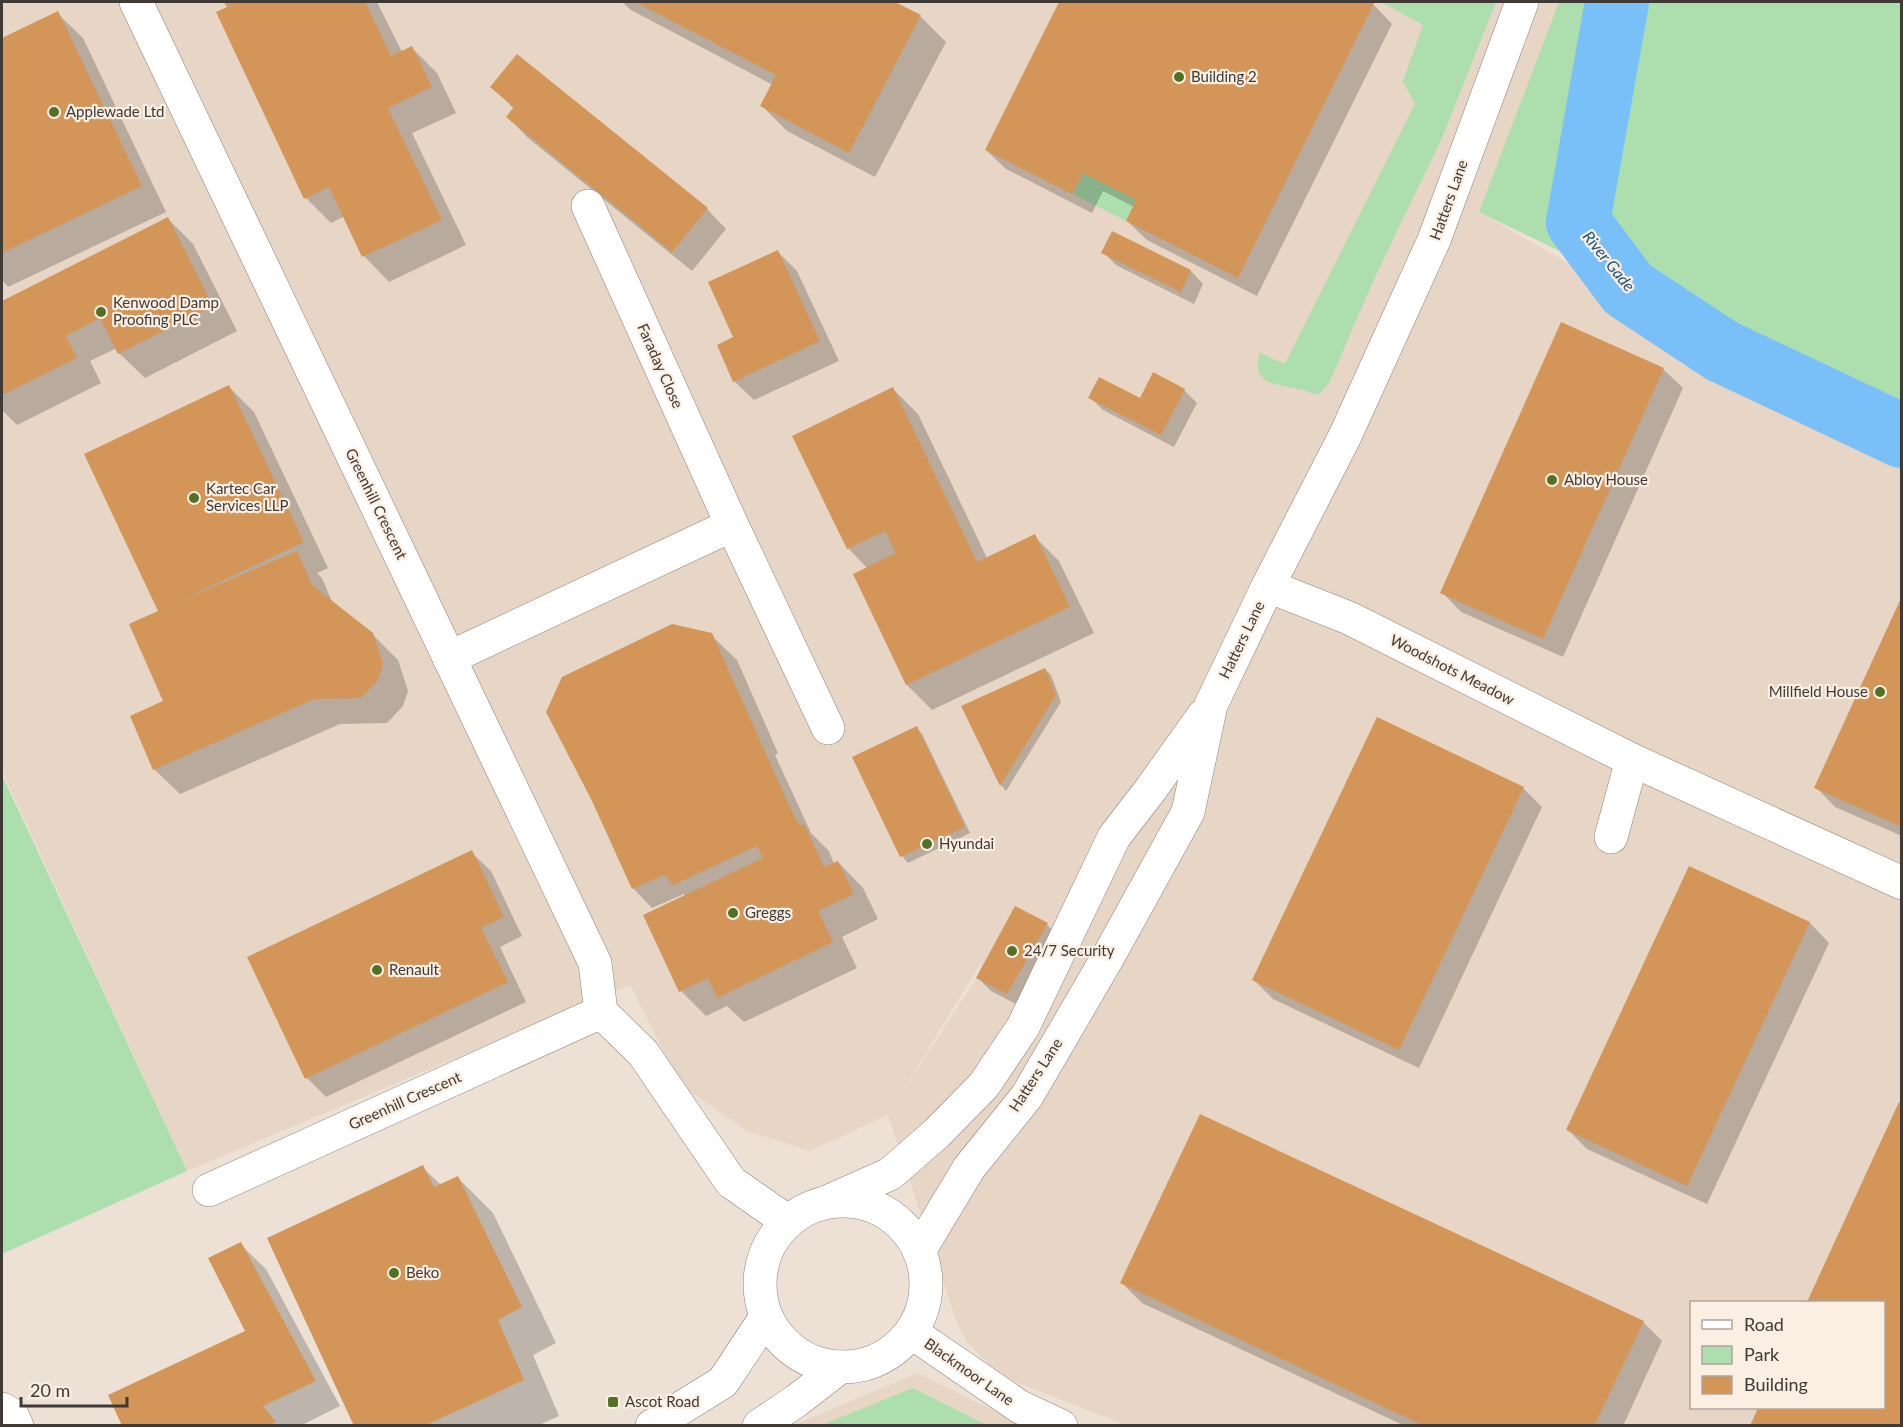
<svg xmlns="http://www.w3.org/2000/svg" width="1903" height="1427" font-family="Lato,sans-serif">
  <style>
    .built { fill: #e7d5c5; fill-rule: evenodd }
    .green { fill: #acdfad }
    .shadow { fill: #0003 }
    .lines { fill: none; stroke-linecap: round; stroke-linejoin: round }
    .river { stroke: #79c0f8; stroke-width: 64 }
    .building { fill: #d39658 }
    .minor-casing { stroke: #8d8278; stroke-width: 34 }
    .minor { stroke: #fff; stroke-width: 33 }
    .poi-dot { fill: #537125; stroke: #fbeee3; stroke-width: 2 }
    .labels { text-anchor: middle; stroke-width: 4.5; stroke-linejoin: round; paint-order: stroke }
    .poi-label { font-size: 15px; fill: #3f3a36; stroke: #fbeee3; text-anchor: start }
    .street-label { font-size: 15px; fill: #3f3a36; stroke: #fbeee3 }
    .water-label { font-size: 16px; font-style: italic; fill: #23567c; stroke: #fbeee3 }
  </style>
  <rect width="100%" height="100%" fill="#ede1d6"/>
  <!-- built -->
  <g class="built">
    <path d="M2,2H1562L1479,212L1901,454V1425H1125L999,1375L966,1341L955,1318L888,1115L810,1151L747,1131L680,1084L630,985L187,1171L2,771ZM984,958L976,979L905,1088V1087ZM1692,1302H1884V1408H1692Z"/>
    <path d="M918,1373L1023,1425L791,1426Z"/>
  </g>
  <!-- green -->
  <g class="green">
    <path d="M1381,2H1496L1442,138L1374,279L1329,383L1318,395C1312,393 1305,390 1299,389C1277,384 1250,385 1260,353L1285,364L1415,104L1403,81L1423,25Z"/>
    <path d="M1559,2H1901V417L1479,212Z"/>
    <path d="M1083,173L1136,200L1126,221L1073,194Z"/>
    <path d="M2,775L187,1171L2,1254Z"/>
    <path d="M913,1388L987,1425H822Z"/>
  </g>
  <!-- shadow -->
  <g class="shadow">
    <path d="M223,2H377L402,52L412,48L437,73L456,113L412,133L466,245L389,282L364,256L345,216L331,223L306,198L229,7Z"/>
    <path d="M622,2H892L920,16L946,42L875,177L787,131L762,106L773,85L631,10Z"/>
    <path d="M1060,2H1367L1373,4L1392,24L1257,296L1147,240L1127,221L1134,207L1103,191L1092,213L1006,169L986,150Z"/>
    <path d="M57,13L83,38L166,212L8,287L2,280V39Z"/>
    <path d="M518,56L707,209L726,229L692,271L527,137L508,117L514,109L492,87Z"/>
    <path d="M168,219L193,244L237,331L145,378L119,353L117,348L90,361L101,383L17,425L2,410V303Z"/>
    <path d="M1112,233L1191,271L1203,284L1194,304L1116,265L1103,252Z"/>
    <path d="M778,252L797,271L839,361L754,400L734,381L735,338Z"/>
    <path d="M1663,369L1683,388L1563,657L1461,612L1442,592Z"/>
    <path d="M1154,374L1184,390L1197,403L1174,447L1103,410L1090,397L1141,400Z"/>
    <path d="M229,387L254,412L328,568L317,573L322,578L333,604L372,634L398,660L408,691L403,706L387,723L340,724L180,794L154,769L165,702L160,612Z"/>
    <path d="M893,389L918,414L987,558L1034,536L1059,561L1094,633L932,710L907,685L868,569L848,548Z"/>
    <path d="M1902,600V836L1835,807L1816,787Z"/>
    <path d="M711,635L737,660L778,753L775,755L811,833L829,851L834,864L838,862L863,888L878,919L842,937L857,968L744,1022L727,1006L706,1016L681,991L686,896L684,894L652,908L633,888Z"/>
    <path d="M1045,669L1051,675L1061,702L1006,791L1001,785L963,706Z"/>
    <path d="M916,728L922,734L970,833L908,863L902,856L854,757Z"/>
    <path d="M1523,788L1542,807L1419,1068L1273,999L1254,980Z"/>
    <path d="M471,852L491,871L522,936L500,947L526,1002L326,1097L307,1078Z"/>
    <path d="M1690,868L1810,923L1829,943L1707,1204L1587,1149L1568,1130Z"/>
    <path d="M1016,908L1047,925L1060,937L1020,1006L991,991L978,978Z"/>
    <path d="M1900,1104L1902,1426H1752L1760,1408H1884V1302H1808Z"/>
    <path d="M422,1167L441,1185L458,1178L493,1213L556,1343L533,1355L559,1416L537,1426H355Z"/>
    <path d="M240,1244L266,1269L340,1406L300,1426H123L247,1332Z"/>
    <path d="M1122,1283L1643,1322L1662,1341L1623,1426H1405L1142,1303Z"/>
  </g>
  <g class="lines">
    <!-- river -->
    <path class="river" d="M1617,2L1578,222L1628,289L1722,351L1902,436"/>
  </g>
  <!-- building -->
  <g class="building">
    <path d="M224,2H365L391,56L412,46L432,87L388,108L442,220L362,257L329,187L304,199L216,12L227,7Z"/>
    <path d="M635,2H895L921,15L849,153L760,106L776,75Z"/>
    <path d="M1059,2H1371L1374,3L1238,278L1126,221L1136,200L1083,173L1072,194L985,150Z"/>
    <path d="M58,11L142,186L2,253V38Z"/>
    <path d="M517,54L708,208L672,252L506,117L514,107L490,87Z"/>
    <path d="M168,217L213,306L118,354L100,318L66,336L77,358L2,395V301Z"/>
    <path d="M1112,231L1191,270L1181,292L1101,253Z"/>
    <path d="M778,250L820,341L733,382L717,345L733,337L708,282Z"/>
    <path d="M1561,322L1664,368L1543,639L1440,593Z"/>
    <path d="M1153,372L1185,389L1161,435L1088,398L1099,377L1140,398Z"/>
    <path d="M229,385L304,542L178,602L297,551L312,585L373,633L383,664L378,680L361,698L314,699L153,770L130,716L163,701L129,624L158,611L84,454Z"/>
    <path d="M893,387L977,562L1035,534L1070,607L906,685L853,574L896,553L885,531L847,549L792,436Z"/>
    <path d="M1902,596V827L1814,788Z"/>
    <path d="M672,624L712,633L792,812L800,826L804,824L824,867L838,861L854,894L818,911L833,942L717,998L708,978L679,992L643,915L763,858L757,846L673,885L664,875L632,889L592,801L546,712L562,677Z"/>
    <path d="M1045,668L1056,695L1000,786L961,706Z"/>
    <path d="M1377,717L1524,787L1399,1050L1252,980Z"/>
    <path d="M917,726L965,827L900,857L852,757Z"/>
    <path d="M472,850L504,917L481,928L508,982L305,1079L247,957Z"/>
    <path d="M1689,866L1810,922L1687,1186L1566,1130Z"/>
    <path d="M1015,906L1048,923L1007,994L976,978Z"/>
    <path d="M1899,1102L1902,1103V1426H1750L1758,1408H1884V1302H1807Z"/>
    <path d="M1200,1114L1644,1321L1594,1426H1424L1120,1283Z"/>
    <path d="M423,1165L434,1187L458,1176L522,1307L498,1320L524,1380L424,1426H354L267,1238Z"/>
    <path d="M241,1242L316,1381L263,1406L276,1422L266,1426H122L108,1395L245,1331L208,1258Z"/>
  </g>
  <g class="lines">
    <!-- minor casing -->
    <g class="minor-casing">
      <g id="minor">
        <path d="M136,2L595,963L601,1012L643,1053L731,1182L787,1221"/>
        <path d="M588,206L732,525L828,728"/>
        <path d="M1268,586L1349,618L1632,760L1902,883"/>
        <path d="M449,658L732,525"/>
        <path d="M1611,837L1632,760"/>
        <path d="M209,1190L601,1012"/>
        <circle cx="843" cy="1284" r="83"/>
        <path d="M829,1201L890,1174L937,1133L984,1085L1023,1027L1114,837L1151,789L1203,716"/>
        <path d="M919,1251L969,1168L1027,1096L1108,957L1188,812L1211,705L1268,586L1345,436L1434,240L1522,2"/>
        <path d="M911,1332L1020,1407L1061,1426"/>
        <path d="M2,1409L12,1415L17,1426"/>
        <path d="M652,1426L723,1382L766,1317"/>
        <path d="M759,1426L796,1401L840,1367"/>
      </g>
    </g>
    <!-- minor -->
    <use href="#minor" class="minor"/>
  </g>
  <!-- markers -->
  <g class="poi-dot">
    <circle cx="1179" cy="77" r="6"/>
    <circle cx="54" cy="112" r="6"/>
    <circle cx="101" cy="312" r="6"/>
    <circle cx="1552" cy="480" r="6"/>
    <circle cx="194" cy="498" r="6"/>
    <circle cx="1880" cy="692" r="6"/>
    <circle cx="927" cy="844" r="6"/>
    <circle cx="733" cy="913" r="6"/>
    <circle cx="1012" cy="951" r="6"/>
    <circle cx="377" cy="970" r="6"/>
    <circle cx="394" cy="1273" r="6"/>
    <rect x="607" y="1396" width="12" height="12" rx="3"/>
  </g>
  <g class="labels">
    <!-- poi labels -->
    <g class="poi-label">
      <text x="1191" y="82">Building 2</text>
      <text x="66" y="117">Applewade Ltd</text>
      <text x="113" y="308">Kenwood Damp<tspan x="113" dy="17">Proofing PLC</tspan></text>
      <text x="1564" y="485">Abloy House</text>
      <text x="206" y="494">Kartec Car<tspan x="206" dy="17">Services LLP</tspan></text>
      <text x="1868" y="697" text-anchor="end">Millfield House</text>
      <text x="939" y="849">Hyundai</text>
      <text x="745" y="918">Greggs</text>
      <text x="1024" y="956">24/7 Security</text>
      <text x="389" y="975">Renault</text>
      <text x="406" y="1278">Beko</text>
      <text x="625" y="1407">Ascot Road</text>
    </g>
    <!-- street labels -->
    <g class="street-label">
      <text transform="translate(1449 200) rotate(-70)" y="5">Hatters Lane</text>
      <text transform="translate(660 366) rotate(66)" y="5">Faraday Close</text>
      <text transform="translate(376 504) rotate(64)" y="5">Greenhill Crescent</text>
      <text transform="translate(1242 640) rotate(-64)" y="5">Hatters Lane</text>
      <text transform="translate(1452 670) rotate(27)" y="5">Woodshots Meadow</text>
      <text transform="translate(1036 1075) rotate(-57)" y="5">Hatters Lane</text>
      <text transform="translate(405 1101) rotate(-24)" y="5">Greenhill Crescent</text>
      <text transform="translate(969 1372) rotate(35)" y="5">Blackmoor Lane</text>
    </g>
    <!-- water labels -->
    <g class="water-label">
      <text transform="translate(1609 261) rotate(51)" y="6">River Gade</text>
    </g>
  </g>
  <!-- border -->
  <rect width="1903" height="1427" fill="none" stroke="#3f3a36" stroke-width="6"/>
  <!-- legend -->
  <rect x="1690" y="1301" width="195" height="108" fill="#fbeee3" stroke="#b0a69e" stroke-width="1.5"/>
  <rect x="1702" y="1320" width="30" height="9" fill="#ffffff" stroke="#b0a69e" stroke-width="1.5"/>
  <text x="1744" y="1331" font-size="18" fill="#3f3a36">Road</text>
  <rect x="1702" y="1346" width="30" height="18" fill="#acdfad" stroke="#b0a69e" stroke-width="1.5"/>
  <text x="1744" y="1361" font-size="18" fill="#3f3a36">Park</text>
  <rect x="1702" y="1376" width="30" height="18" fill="#d39658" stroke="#b0a69e" stroke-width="1.5"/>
  <text x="1744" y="1391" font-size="18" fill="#3f3a36">Building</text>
  <!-- scale -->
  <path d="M21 1397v9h106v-9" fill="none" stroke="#3f3a36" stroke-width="3"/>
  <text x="30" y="1397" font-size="18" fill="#3f3a36" stroke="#fbeee3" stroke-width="4.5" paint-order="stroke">20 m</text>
</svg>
